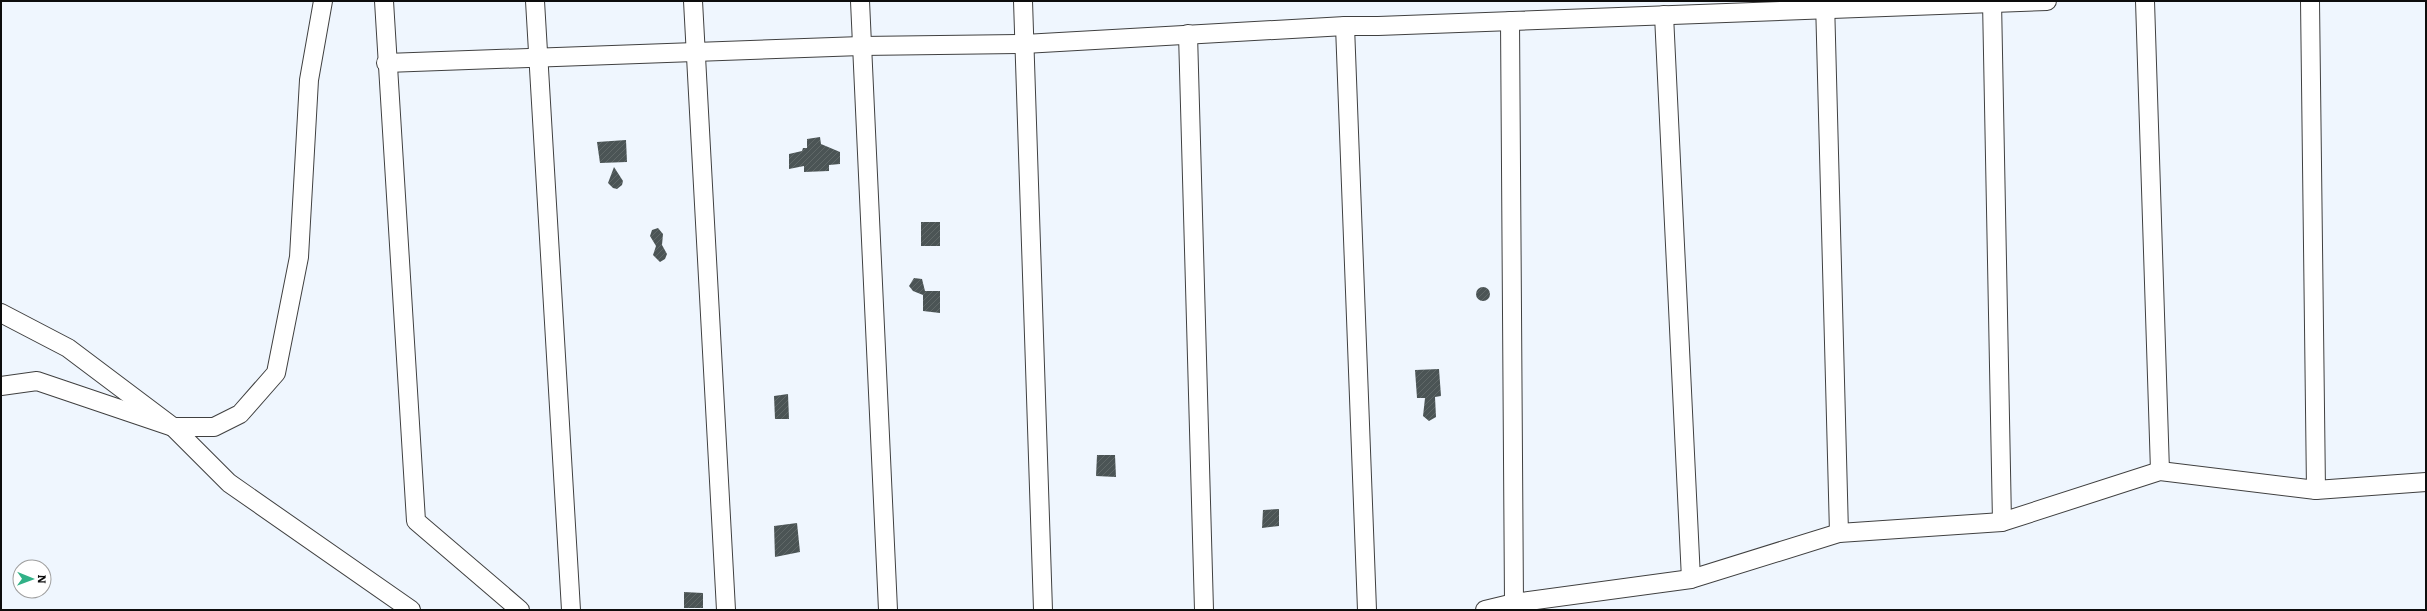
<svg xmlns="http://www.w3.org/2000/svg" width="2427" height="611" font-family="Literata,serif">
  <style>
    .building { fill: url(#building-hatch) }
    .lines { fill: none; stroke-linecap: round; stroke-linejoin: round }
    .street-casing { stroke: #404040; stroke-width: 20 }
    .street { stroke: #fff; stroke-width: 18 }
  </style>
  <defs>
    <pattern id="building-hatch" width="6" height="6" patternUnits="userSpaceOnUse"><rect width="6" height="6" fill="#4b5455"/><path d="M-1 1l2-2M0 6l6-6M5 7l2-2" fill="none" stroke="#606868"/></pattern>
  </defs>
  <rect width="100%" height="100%" fill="#eff6fe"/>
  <!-- building -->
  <g class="building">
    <path d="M820,137L821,144L840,152V164L829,165V171L804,172V166L789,169V154L802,151L803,148H807V139Z"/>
    <path d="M626,140L627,162L600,163L597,142Z"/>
    <path d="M614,167L623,181L622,185L617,189L613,188L608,183Z"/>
    <rect x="921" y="222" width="19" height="24"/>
    <path d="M658,228L663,234L662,245L667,254L665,259L660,262L653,255L656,246L650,236L652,230Z"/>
    <path d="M914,278L922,279L925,291H940V313L923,311V295L913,291L909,286Z"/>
    <circle cx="1483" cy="294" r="7"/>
    <path d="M1439,369L1441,396L1435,397L1436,417L1429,421L1423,416L1425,398H1417L1415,370Z"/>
    <path d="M788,394L789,419H775L774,396Z"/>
    <path d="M1097,455H1115L1116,477L1096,476Z"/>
    <path d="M1279,509V526L1262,528L1263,510Z"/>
    <path d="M797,523L800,552L775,557L774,526Z"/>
    <path d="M684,592L703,593V608H684Z"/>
  </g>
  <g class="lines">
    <!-- street casing -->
    <g class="street-casing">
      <g id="street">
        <path d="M384,1L416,521L520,610"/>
        <path d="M535,1L571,610"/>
        <path d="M693,1L726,610"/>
        <path d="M860,1L888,610"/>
        <path d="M1023,1L1043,610"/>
        <path d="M1825,1L1839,533"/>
        <path d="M1992,1L2002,522"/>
        <path d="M2145,1L2160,471"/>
        <path d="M2310,1L2316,490"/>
        <path d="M1664,15L1691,579"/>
        <path d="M1510,21L1514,603"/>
        <path d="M1345,26L1367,610"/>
        <path d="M1188,34L1204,610"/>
        <path d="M386,63L861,46L1024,44L1345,26H1378L2047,1"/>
        <path d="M1,313L68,348L173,427L229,483L411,610"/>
        <path d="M1,386L37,381L173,427H214L240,414L276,373L299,257L309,80L323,1"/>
        <path d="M1485,610L1514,603L1691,579L1839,533L2002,522L2160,471L2316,490L2426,482"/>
      </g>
    </g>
    <!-- street -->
    <use href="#street" class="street"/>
  </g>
  <!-- border -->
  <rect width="2427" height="611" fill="none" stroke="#0d0d0d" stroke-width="4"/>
  <!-- north arrow -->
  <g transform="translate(32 579) rotate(91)"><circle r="19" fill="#ffffff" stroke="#9e9e9e"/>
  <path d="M0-3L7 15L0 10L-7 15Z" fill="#31b187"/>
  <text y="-6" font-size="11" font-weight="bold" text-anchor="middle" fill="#0d0d0d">N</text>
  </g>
</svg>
